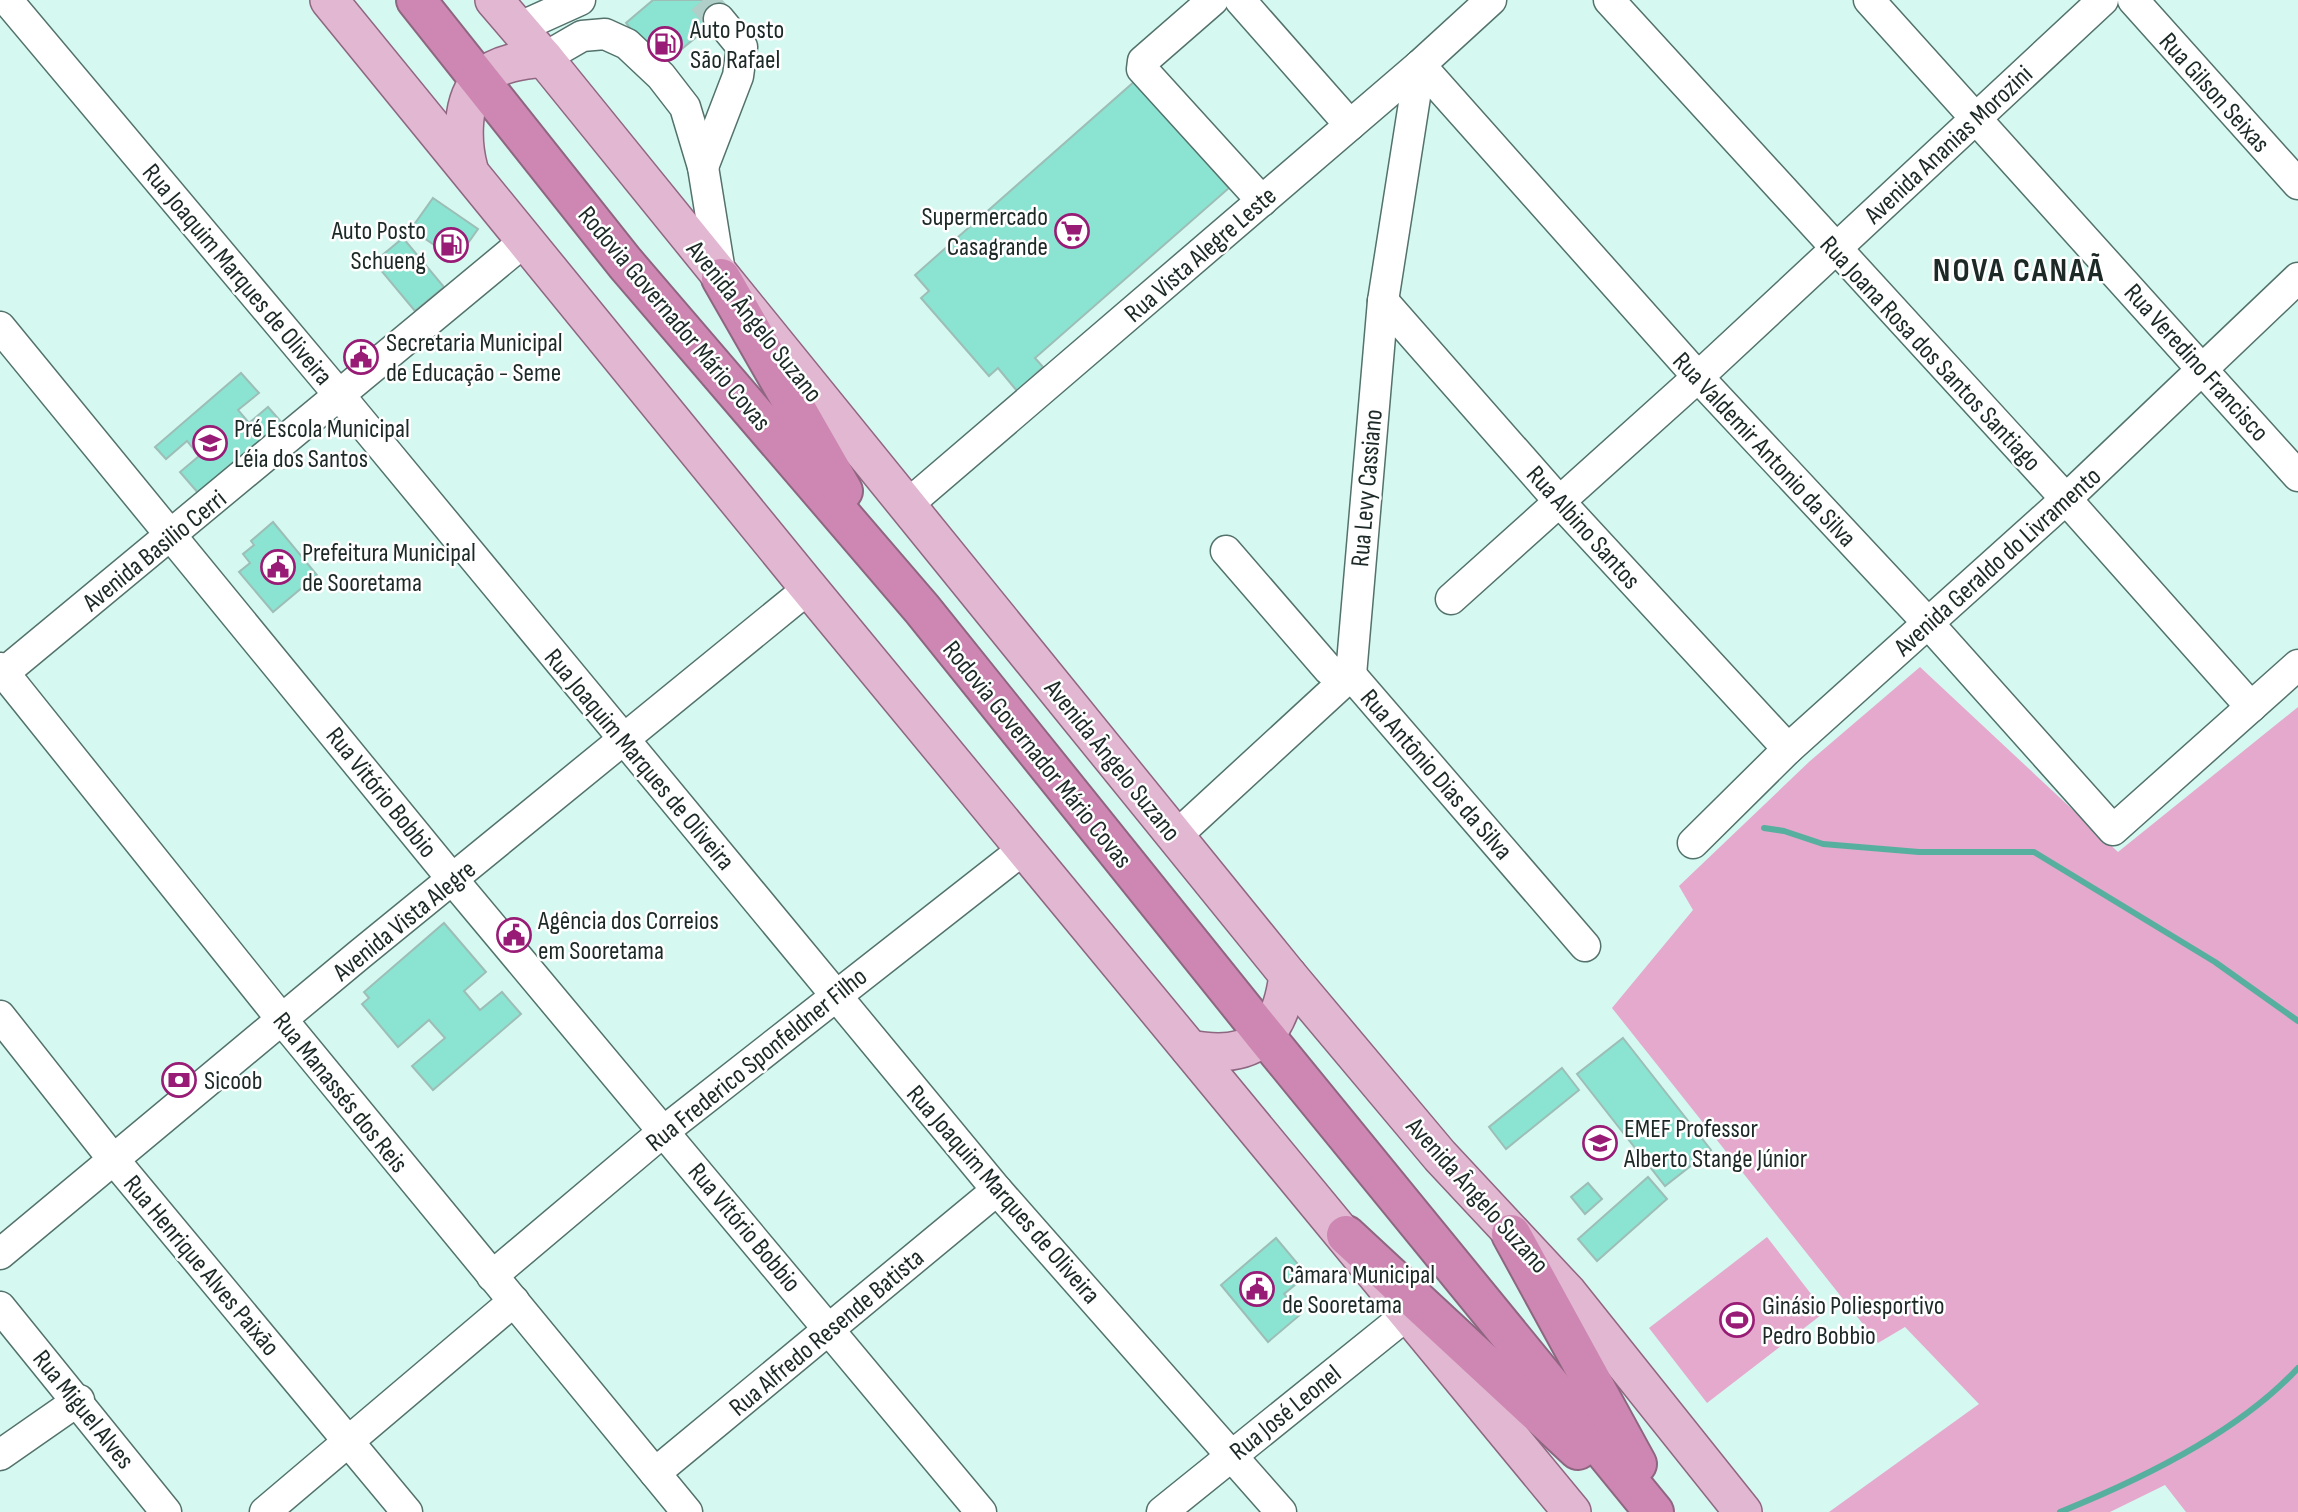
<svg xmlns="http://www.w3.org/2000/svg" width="2298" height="1512" font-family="'Sofia Sans Condensed',sans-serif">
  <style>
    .green { fill: #e4a9cc }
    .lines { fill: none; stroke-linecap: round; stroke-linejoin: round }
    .stream { stroke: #57b09f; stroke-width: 6 }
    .building { fill: #8be3d1; stroke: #9dbeb7; stroke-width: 2 }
    .minor-tunnel { stroke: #b0cfc8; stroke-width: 30; stroke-dasharray: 30 15; stroke-linecap: butt }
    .minor-casing { stroke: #53726b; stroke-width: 33 }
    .major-casing { stroke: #8f6681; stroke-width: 40 }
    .highway-casing { stroke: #8f6681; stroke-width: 42 }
    .minor { stroke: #fff; stroke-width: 30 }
    .major { stroke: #e1b7d1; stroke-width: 37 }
    .highway { stroke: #cd87b2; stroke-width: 38 }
    .labels { text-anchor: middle; stroke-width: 5; stroke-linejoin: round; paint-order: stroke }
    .poi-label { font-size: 26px; fill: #1c2927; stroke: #fff; text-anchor: start }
    .street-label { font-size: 26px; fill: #1c2927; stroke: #fff }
    .district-label { font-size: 33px; font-weight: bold; letter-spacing: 2px; fill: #1c2927; stroke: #fff }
  </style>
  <rect width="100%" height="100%" fill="#d5f8f0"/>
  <!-- green -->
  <g class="green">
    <path d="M1920,667L2118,852L2298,707V1512H2186L2165,1485L2110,1512H1829L1979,1404L1905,1327L1878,1343L1612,1008L1693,910L1679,886L1810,761Z"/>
    <path d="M1767,1237L1825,1312L1707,1403L1649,1328Z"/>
  </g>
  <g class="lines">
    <!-- stream -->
    <g class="stream">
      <path d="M1764,828L1784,831L1823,844L1919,852H2034L2215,962L2298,1021"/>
      <path d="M2060,1512C2140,1480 2239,1432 2298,1368"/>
    </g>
  </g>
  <!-- building -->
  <g class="building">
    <path d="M653,0H720L728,11L661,66L626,23Z"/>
    <path d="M1135,81L1229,188L1035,358L1043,367L1017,391L998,368L989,376L921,298L929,291L915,275Z"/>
    <path d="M433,198L478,229L456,260L411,229Z"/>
    <path d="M403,238L444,287L415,311L374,262Z"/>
    <path d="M241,373L259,393L238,410L249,423L268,407L282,423L199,494L180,472L199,456L187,441L166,459L155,447Z"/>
    <path d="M273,522L317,575L273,612L239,572L250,563L243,554L254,545L251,541Z"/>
    <path d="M444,923L486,972L464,991L480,1010L502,992L521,1014L433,1090L412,1066L445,1038L429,1020L398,1047L362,1004L369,998L364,992Z"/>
    <path d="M1623,1038L1711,1150L1665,1186L1577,1074Z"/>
    <path d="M1562,1068L1579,1090L1506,1149L1489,1127Z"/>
    <path d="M1648,1177L1667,1199L1597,1261L1578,1239Z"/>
    <path d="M1588,1183L1602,1199L1585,1214L1571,1197Z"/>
    <path d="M1276,1238L1307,1275L1284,1294L1301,1314L1268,1342L1221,1285Z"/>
  </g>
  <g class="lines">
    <!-- minor-tunnel -->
    <path class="minor-tunnel" d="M703,0L719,19"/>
    <!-- minor casing -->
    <g class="minor-casing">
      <g id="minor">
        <path d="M7,0L340,396L997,1190L1281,1512"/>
        <path d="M1213,0L1143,61L1142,69L1262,201"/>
        <path d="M1240,0L1350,125"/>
        <path d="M1609,0L2066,499L2251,707"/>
        <path d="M1869,0L2298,476"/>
        <path d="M2133,0L2298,184"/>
        <path d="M518,28L580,0"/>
        <path d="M544,58L582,36L605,34L627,44L661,76L685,107L703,167L721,278"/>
        <path d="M1420,65L1698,377L1928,623L2113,830L2298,665"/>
        <path d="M703,167L738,76L742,47L719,19"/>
        <path d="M1383,301L1558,500L1788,749"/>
        <path d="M0,327L453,880L981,1512"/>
        <path d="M906,506L1420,65L1491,0"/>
        <path d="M1226,551L1329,670L1351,675L1585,946"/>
        <path d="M1451,599L1698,377L2103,0"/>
        <path d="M0,668L279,1016L687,1512"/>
        <path d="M0,676L526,240"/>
        <path d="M1176,836L1351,675L1383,301L1420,65"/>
        <path d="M1693,843L1788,749L2066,499L2298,278"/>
        <path d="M0,1016L105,1149L407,1512"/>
        <path d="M0,1254L359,955L809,588"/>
        <path d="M492,1276L664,1131L1025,848"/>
        <path d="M0,1307L166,1512"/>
        <path d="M0,1455L79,1400"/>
        <path d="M655,1473L997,1190"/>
        <path d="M265,1512L514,1301"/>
        <path d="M1162,1512L1409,1313"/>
      </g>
    </g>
    <!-- major casing -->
    <g class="major-casing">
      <g id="major">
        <path d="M329,0L804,582L1572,1512"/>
        <path d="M494,0L544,58L1288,975L1440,1156L1568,1293L1743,1512"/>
        <path d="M469,169C462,143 460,100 482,78C498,63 523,60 544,58"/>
        <path d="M1190,1049C1253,1061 1280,1037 1288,975"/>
      </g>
    </g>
    <!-- highway casing -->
    <g class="highway-casing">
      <g id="highway">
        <path d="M416,0L625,263L922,609L1266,1037L1654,1512"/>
        <path d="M721,278L843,491"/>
        <path d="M1511,1234L1637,1464"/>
        <path d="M1346,1235L1578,1450"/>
      </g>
    </g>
    <!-- minor -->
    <use href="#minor" class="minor"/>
    <!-- major -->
    <use href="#major" class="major"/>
    <!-- highway -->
    <use href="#highway" class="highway"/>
  </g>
  <!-- icons -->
  <defs>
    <g id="fuel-ring" transform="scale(1.75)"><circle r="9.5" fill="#fff" stroke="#981c75" stroke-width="1.5"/><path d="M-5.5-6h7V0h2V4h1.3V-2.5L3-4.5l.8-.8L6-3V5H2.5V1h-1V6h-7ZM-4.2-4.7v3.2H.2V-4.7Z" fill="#981c75"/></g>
    <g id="supermarket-ring" transform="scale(1.75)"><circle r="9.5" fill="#fff" stroke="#981c75" stroke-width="1.5"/><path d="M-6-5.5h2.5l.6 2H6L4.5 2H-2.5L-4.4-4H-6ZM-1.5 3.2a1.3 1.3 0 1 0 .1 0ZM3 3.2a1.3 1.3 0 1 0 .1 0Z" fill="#981c75"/></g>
    <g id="civic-ring" transform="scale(1.75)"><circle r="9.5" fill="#fff" stroke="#981c75" stroke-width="1.5"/><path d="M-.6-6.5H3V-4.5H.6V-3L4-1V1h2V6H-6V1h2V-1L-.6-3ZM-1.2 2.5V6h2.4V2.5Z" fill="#981c75"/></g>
    <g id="school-ring" transform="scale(1.75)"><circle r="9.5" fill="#fff" stroke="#981c75" stroke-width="1.5"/><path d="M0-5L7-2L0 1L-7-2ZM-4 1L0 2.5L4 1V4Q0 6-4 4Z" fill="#981c75"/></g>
    <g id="bank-ring" transform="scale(1.75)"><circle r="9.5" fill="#fff" stroke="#981c75" stroke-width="1.5"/><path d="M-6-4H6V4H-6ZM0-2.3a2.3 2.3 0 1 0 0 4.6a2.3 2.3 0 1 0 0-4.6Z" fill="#981c75"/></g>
    <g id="stadium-ring" transform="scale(1.75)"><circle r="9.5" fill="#fff" stroke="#981c75" stroke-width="1.5"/><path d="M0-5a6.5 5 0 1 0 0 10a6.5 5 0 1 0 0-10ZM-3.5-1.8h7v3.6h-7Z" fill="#981c75"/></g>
  </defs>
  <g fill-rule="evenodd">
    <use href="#fuel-ring" x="665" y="44"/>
    <use href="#supermarket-ring" x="1072" y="231"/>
    <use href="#fuel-ring" x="451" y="245"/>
    <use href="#civic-ring" x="361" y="357"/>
    <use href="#school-ring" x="210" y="443"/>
    <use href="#civic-ring" x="278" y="567"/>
    <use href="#civic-ring" x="514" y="935"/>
    <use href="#bank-ring" x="179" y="1080"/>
    <use href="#school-ring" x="1600" y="1143"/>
    <use href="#civic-ring" x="1257" y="1289"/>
    <use href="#stadium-ring" x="1737" y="1320"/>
  </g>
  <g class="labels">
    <!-- poi labels -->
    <g class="poi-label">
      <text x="690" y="38">Auto Posto<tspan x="690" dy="30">São Rafael</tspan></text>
      <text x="1048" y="225" text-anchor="end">Supermercado<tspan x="1048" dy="30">Casagrande</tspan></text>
      <text x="426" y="239" text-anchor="end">Auto Posto<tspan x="426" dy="30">Schueng</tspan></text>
      <text x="386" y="351">Secretaria Municipal<tspan x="386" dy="30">de Educação - Seme</tspan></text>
      <text x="234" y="437">Pré Escola Municipal<tspan x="234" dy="30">Léia dos Santos</tspan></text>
      <text x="302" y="561">Prefeitura Municipal<tspan x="302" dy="30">de Sooretama</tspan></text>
      <text x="538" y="929">Agência dos Correios<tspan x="538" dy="30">em Sooretama</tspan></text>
      <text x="204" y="1089">Sicoob</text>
      <text x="1624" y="1137">EMEF Professor<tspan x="1624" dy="30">Alberto Stange Júnior</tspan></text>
      <text x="1282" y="1283">Câmara Municipal<tspan x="1282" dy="30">de Sooretama</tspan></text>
      <text x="1762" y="1314">Ginásio Poliesportivo<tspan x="1762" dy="30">Pedro Bobbio</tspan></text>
    </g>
    <!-- street labels -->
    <g class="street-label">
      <text transform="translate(2215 92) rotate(48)" y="9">Rua Gilson Seixas</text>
      <text transform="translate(1948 144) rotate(-43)" y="9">Avenida Ananias Morozini</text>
      <text transform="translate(1200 254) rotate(-41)" y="9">Rua Vista Alegre Leste</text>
      <text transform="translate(238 274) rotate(50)" y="9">Rua Joaquim Marques de Oliveira</text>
      <text transform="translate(675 318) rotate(50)" y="9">Rodovia Governador Mário Covas</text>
      <text transform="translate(755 321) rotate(51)" y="9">Avenida Ângelo Suzano</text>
      <text transform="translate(1931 353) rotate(47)" y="9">Rua Joana Rosa dos Santos Santiago</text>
      <text transform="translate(2197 362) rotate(48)" y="9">Rua Veredino Francisco</text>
      <text transform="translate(1765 449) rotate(47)" y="9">Rua Valdemir Antonio da Silva</text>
      <text transform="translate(1366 488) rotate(-85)" y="9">Rua Levy Cassiano</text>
      <text transform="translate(1584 527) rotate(48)" y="9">Rua Albino Santos</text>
      <text transform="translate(154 550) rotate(-39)" y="9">Avenida Basilio Cerri</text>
      <text transform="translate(1997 561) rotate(-42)" y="9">Avenida Geraldo do Livramento</text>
      <text transform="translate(1038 754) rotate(51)" y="9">Rodovia Governador Mário Covas</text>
      <text transform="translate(640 759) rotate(50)" y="9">Rua Joaquim Marques de Oliveira</text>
      <text transform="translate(1113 760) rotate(51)" y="9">Avenida Ângelo Suzano</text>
      <text transform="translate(1437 774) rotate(49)" y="9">Rua Antônio Dias da Silva</text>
      <text transform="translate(382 792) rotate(51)" y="9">Rua Vitório Bobbio</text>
      <text transform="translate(404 920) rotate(-39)" y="9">Avenida Vista Alegre</text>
      <text transform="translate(756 1059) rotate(-39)" y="9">Rua Frederico Sponfeldner Filho</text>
      <text transform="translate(341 1092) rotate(51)" y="9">Rua Manassés dos Reis</text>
      <text transform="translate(1004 1194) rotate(49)" y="9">Rua Joaquim Marques de Oliveira</text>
      <text transform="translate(1478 1195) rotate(48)" y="9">Avenida Ângelo Suzano</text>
      <text transform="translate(745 1227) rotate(50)" y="9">Rua Vitório Bobbio</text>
      <text transform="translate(202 1265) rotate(50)" y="9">Rua Henrique Alves Paixão</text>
      <text transform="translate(826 1332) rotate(-40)" y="9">Rua Alfredo Resende Batista</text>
      <text transform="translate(84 1409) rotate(51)" y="9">Rua Miguel Alves</text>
      <text transform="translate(1285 1412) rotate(-39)" y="9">Rua José Leonel</text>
    </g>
    <!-- district labels -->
    <g class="district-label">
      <text x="2019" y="281">NOVA CANAÃ</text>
    </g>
  </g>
</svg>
